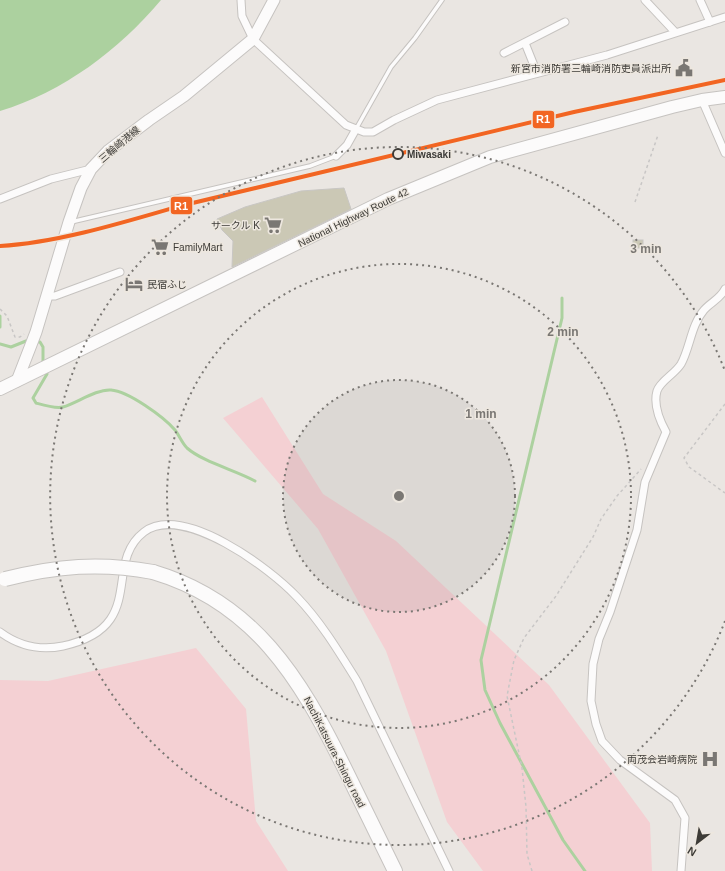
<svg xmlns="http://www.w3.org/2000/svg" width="725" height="871" font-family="Helvetica,'Noto Sans JP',sans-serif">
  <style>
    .green { fill: #f4d0d3 }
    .water { fill: #acd19f }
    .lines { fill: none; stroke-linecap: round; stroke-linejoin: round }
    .stream { stroke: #acd19f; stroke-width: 3 }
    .building { fill: #cbc8b5; stroke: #c8c6c3 }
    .service-casing { stroke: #c6c3c0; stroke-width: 5.5 }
    .minor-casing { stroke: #c6c3c0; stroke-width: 9 }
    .secondary-casing { stroke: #c6c3c0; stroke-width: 13 }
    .trunk-casing { stroke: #c6c3c0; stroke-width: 14 }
    .motorway-casing { stroke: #c6c3c0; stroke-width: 16 }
    .path { stroke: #c8c6c5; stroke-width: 1.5; stroke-dasharray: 3 3; stroke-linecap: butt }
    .service { stroke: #fcfbfb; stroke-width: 3.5 }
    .minor { stroke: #fcfbfb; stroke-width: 7 }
    .secondary { stroke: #fcfbfb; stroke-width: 11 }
    .trunk { stroke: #fcfbfb; stroke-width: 12 }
    .motorway { stroke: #fcfbfb; stroke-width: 14 }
    .motorway-bridge-casing { stroke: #c6c3c0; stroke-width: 16; stroke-linecap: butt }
    .motorway-bridge { stroke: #fcfbfb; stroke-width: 14 }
    .rail-1-casing { stroke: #ede7df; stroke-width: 7 }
    .rail-1 { stroke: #f26522; stroke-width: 4 }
    .ring { fill: none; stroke: #7a7773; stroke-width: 2; stroke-dasharray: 2 4 }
    .stop-dot { fill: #ede7df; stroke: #3d3b37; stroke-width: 2 }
    .labels { text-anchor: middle; stroke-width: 3; stroke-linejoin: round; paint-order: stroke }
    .poi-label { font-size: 10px; fill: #3d3b37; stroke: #ede7df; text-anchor: end }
    .street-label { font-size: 10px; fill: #3d3b37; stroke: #ede7df }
    .stop-label { font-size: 10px; font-weight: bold; fill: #3d3b37; stroke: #ede7df; text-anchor: start }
    .centre { fill: #7a7773; stroke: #ede7df; stroke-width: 2 }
    .ring-label { font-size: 12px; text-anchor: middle; font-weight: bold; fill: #7a7773; stroke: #ede7df; stroke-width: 3; stroke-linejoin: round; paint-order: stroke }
    .line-badge { stroke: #ede7df; stroke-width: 1.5 }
    .badge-label { font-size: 11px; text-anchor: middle; font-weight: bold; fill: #fff }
  </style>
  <rect width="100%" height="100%" fill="#eae6e2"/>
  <!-- green -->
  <g class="green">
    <path d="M262,397L323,494L396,541L549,685L650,823L652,871H483L447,822L386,651L318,529L223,418Z"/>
    <path d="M196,648L246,709L256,821L288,871H0V680L48,681Z"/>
  </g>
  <!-- water -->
  <path class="water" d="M0,0H161C119,50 63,92 0,111Z"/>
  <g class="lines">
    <!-- stream -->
    <g class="stream">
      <path d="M562,298V318L481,660L485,690L500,723L563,840L585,871"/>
      <path d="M0,316V327"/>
      <path d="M0,344L11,347L26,341L40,342L43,347V365"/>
      <path d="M45,370L47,374L33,398L36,403C43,405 56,409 63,407C77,403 96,389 111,390C128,391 164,417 175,430C179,435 182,443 187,448C203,462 235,470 255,481"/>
    </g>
  </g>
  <!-- building -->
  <g class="building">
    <path d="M344,188L351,209L232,267L233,241L222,230L217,219L245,207L301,191Z"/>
    <rect x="633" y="240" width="10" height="8"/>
  </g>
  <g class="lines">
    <!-- service casing -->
    <g class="service-casing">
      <g id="service">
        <path d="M356,129L391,67L415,38L442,0"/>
        <path d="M71,222L310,166L336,156"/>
      </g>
    </g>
    <!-- minor casing -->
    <g class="minor-casing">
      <g id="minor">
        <path d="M241,0L242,16L253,39L346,125L364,132H373L394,120L437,100L607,55L725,17"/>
        <path d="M645,0L675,32"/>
        <path d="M700,0L710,22"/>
        <path d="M525,43L537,73"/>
        <path d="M504,53L565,22"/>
        <path d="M702,100L725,153"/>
        <path d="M336,156L347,145L356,129"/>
        <path d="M0,199L51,179L91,169"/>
        <path d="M47,296H55L120,272"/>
        <path d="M0,632C19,646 39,651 63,646C149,627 102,564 144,532C183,503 271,569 297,597C321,622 339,652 357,681L449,871"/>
        <path d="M681,871L685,818L675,800L620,760L602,741L596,724L591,701L593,664L599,639L610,612L637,530L645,482L666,432C660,421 653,405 657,391C660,381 675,374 681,364C690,348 691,325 704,310C711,302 720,299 725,289"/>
      </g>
    </g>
    <!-- secondary casing -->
    <g class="secondary-casing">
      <path id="secondary" d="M17,381L36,332L69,222L81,188L91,169L108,151L149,120L184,96L253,39L274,0"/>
    </g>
    <!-- trunk casing -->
    <g class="trunk-casing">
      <path id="trunk" d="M0,389L388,199L490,157L672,107L702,100L725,97"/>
    </g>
    <!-- motorway casing -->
    <g class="motorway-casing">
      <path id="motorway" d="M153,572C254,602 300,678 344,767C361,802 378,836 395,871"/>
    </g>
    <!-- path -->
    <g class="path">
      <path d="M635,202L658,135"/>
      <path d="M0,309L7,316L15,337H20L24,334"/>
      <path d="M725,404L684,458L689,467L725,493"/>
      <path d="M532,871L527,854L526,807L522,768L507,696L514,660L524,638L556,596L593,537L601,519L617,496L641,469"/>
    </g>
    <!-- service -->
    <use href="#service" class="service"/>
    <!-- minor -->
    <use href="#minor" class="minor"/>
    <!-- secondary -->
    <use href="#secondary" class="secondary"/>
    <!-- trunk -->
    <use href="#trunk" class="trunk"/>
    <!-- motorway -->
    <use href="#motorway" class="motorway"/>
    <!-- motorway-bridge casing -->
    <g class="motorway-bridge-casing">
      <path id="motorway-bridge" d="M5,579C57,566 100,562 153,572"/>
    </g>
    <!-- motorway-bridge -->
    <use href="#motorway-bridge" class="motorway-bridge"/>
    <!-- rail-1 casing -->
    <g class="rail-1-casing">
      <path id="rail-1" d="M0,246C57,243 125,222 180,206L574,112L725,80"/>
    </g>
    <!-- rail-1 -->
    <use href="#rail-1" class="rail-1"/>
  </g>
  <!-- distance rings -->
  <circle cx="399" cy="496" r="116" fill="#7a7773" fill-opacity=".12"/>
  <g class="ring">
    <circle cx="399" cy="496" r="116"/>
    <circle cx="399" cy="496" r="232"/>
    <path d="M725 621A349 349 0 1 1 725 371"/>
  </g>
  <!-- icons -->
  <defs>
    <g id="civic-bare" transform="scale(1.38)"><path d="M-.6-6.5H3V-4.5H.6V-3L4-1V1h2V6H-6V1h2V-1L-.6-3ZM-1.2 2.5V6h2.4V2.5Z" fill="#7a7773" stroke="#ede7df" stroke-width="2.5" paint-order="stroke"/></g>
    <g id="supermarket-bare" transform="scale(1.38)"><path d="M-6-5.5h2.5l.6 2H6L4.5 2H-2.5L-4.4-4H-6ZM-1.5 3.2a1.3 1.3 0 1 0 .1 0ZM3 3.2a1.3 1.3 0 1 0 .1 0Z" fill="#7a7773" stroke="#ede7df" stroke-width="2.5" paint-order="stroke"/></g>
    <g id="hotel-bare" transform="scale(1.38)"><path d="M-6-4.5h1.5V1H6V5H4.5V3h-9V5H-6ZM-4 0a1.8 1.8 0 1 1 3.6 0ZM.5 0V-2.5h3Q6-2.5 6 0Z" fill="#7a7773" stroke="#ede7df" stroke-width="2.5" paint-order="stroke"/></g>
    <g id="hospital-bare" transform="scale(1.38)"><path d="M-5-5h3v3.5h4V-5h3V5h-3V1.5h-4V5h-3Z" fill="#7a7773" stroke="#ede7df" stroke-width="2.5" paint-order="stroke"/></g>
  </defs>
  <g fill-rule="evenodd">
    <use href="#civic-bare" x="684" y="68"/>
    <use href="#supermarket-bare" x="273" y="225"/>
    <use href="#supermarket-bare" x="160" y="247"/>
    <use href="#hotel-bare" x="134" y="284"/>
    <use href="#hospital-bare" x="710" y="759"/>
  </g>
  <!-- markers -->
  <circle class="stop-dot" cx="398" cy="154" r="5"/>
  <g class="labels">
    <!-- poi labels -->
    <g class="poi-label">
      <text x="671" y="72">新宮市消防署三輪崎消防吏員派出所</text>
      <text x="260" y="229">サークル K</text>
      <text x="173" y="251" text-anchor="start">FamilyMart</text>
      <text x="147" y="288" text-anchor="start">民宿ふじ</text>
      <text x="697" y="763">両茂会岩崎病院</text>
    </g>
    <!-- street labels -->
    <g class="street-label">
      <text transform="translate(119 144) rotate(-40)" y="4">三輪崎港線</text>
      <text transform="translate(353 217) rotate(-26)" y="4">National Highway Route 42</text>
      <text transform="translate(335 752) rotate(63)" y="4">NachiKatsuura-Shingu road</text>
    </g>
    <!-- stop labels -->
    <g class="stop-label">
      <text x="407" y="158">Miwasaki</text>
    </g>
  </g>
  <circle cx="399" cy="496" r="6" class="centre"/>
  <g class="ring-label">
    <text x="646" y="253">3 min</text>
    <text x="563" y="336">2 min</text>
    <text x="481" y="418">1 min</text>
  </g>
  <g class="line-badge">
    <rect x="532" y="110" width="23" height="19" rx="4" fill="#f26522"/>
    <rect x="170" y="196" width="23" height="19" rx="4" fill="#f26522"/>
  </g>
  <g class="badge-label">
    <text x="543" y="123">R1</text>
    <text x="181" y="210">R1</text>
  </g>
  <!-- north arrow -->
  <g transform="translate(697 843) rotate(211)" stroke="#ede7df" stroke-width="3" paint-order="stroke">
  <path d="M0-3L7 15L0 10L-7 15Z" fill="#3d3b37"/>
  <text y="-6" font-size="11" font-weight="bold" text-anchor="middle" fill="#3d3b37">N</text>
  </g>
</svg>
